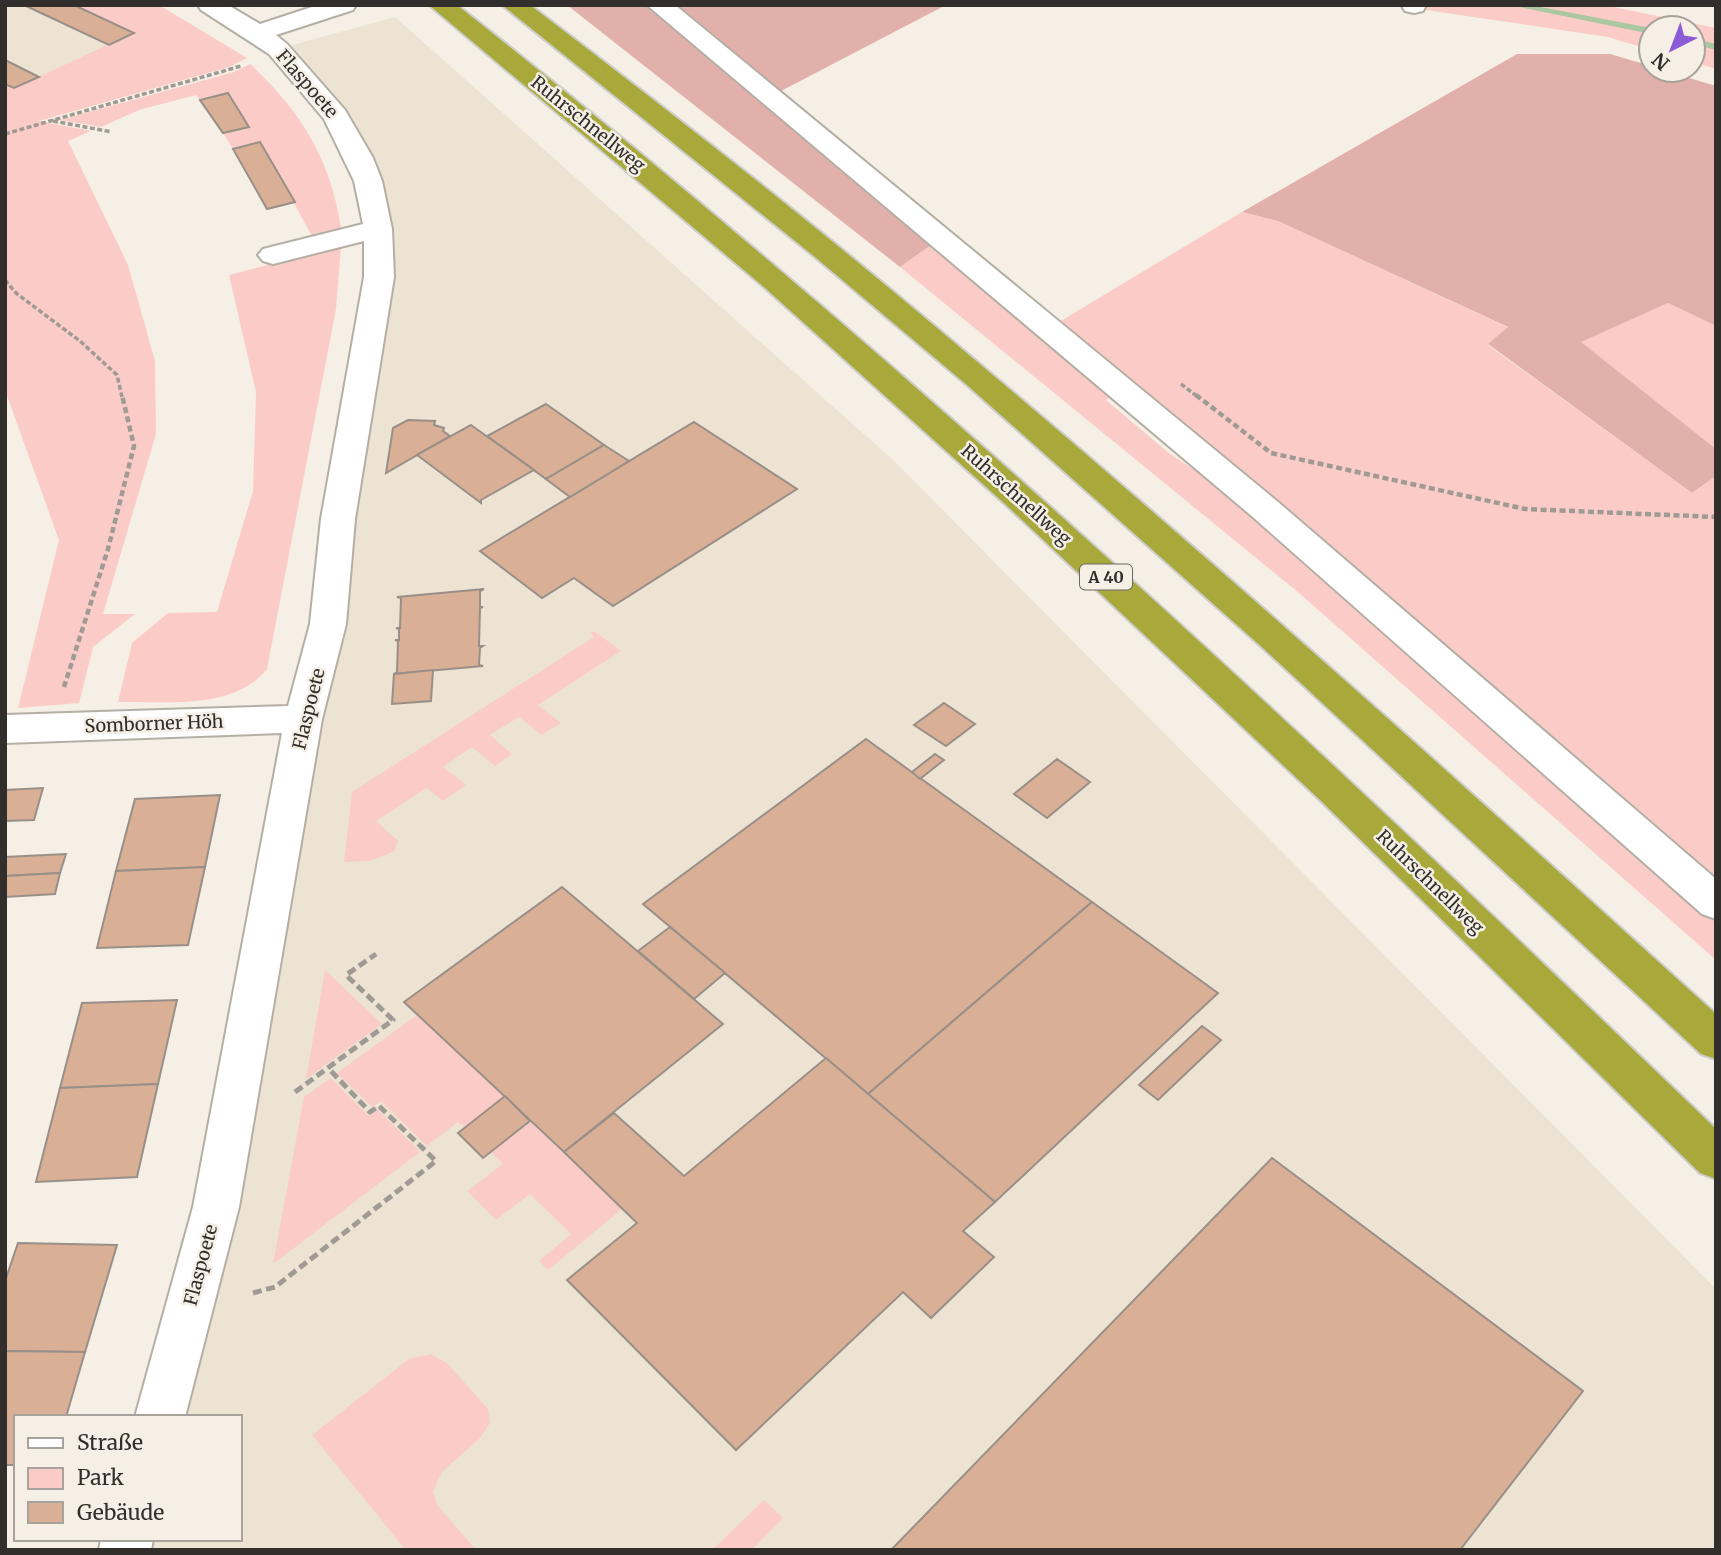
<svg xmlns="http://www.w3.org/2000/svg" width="1721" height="1555" font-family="Merriweather,serif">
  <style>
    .built { fill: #ece3d3 }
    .green { fill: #fbccc7 }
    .forest { fill: #e2b0ab }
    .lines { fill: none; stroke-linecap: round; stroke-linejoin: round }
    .stream { fill: #aac7a1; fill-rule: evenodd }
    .building { fill: #d9af96; stroke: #998f89; stroke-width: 2 }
    .minor-casing { stroke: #b4afa5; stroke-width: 4 }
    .highway-casing { stroke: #cecdcc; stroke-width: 4 }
    .path-far2 { stroke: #9f9a93; stroke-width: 3.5; stroke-dasharray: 5 2.5; stroke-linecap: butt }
    .path-far1 { stroke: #9f9a93; stroke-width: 4.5; stroke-dasharray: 6 3.5; stroke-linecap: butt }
    .path { stroke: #9f9a93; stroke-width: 5; stroke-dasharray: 9 4.5; stroke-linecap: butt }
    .minor { fill: #fff; fill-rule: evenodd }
    .highway { fill: #a8a93a; fill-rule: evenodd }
    .labels { text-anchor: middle; stroke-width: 5; stroke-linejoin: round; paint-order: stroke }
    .shield { fill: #f5efe5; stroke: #6c6863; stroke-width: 2 }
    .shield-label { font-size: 16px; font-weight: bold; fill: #312e2b }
    .street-label { font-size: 18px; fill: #312e2b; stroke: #f5efe5 }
  </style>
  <rect width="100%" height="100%" fill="#f5efe5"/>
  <!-- built -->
  <g class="built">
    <path d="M5,5H24L109,45L39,77L5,60Z"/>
    <path d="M395,17L892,459L1716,1289V1550H125L127,1539H240V1417H160L372,327L368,181L278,49Z"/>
  </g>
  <!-- green -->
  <g class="green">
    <path d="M74,5H159L247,58L229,67L39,121L91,131L68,141L128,265L155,361L156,434L103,614H135L93,647L79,703L18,708L59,540L5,390V84L15,88L133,33Z"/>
    <path d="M1392,5H1604L1716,28V69L1693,62V28H1651V50L1608,37Z"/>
    <path d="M250,64C301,111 331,160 341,228L312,236L260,142L233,149L223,133L249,126L228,93L200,100L196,95L139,110L101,127L60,120L234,72Z"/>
    <path d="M1242,212L1278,221L1509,328L1488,345L1692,493L1716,476V887L1059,322Z"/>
    <path d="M934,243L1115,394L1106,400L1170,454L1225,490L1716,917V960L1299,593L900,267Z"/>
    <path d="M341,246L336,309L267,669C233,711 167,701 118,702L132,643L168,613L217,612L253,491L256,392L229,275Z"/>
    <path d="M1668,303L1716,326V449L1580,342Z"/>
    <path d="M594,631L621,651L538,705L561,723L542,735L519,717L490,735L512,754L495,766L472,747L443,767L466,785L443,801L427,788L376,821L398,841L395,851L370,861L344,862L352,792L594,637L591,633Z"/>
    <path d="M325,970L382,1024L306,1079Z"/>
    <path d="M417,1015L505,1096L465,1128L458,1122L427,1146L381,1101L372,1107L337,1073Z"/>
    <path d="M331,1078L369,1116L378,1110L420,1152L273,1264L304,1097Z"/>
    <path d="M530,1121L622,1209L548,1270L539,1261L571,1234L530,1194L496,1220L467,1191L503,1164L491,1152Z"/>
    <path d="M431,1354L447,1363L488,1409L490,1423L480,1438L442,1472L433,1491L437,1505L476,1550H406L312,1435L409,1359Z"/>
    <path d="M764,1500L783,1518L752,1550H712Z"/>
  </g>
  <!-- forest -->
  <g class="forest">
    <path d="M567,5H946L781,91L761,98L934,243L900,267Z"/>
    <path d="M1517,54H1610L1651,66V70H1663L1716,86V326L1668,303L1581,342L1716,449V476L1692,493L1488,344L1508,327L1278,221L1242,212Z"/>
  </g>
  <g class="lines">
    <!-- stream -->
    <g class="stream">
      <path d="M1510,5H1530L1651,28V34Z"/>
      <path d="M1693,38L1716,44V50L1693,44Z"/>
    </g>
  </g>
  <!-- building -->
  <g class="building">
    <path d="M24,5H74L134,33L109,45Z"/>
    <path d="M5,60L39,77L14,88L5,84Z"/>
    <path d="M228,93L249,127L223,133L200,100Z"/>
    <path d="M260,142L295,202L267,209L233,149Z"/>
    <path d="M546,404L604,445L546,479L487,436Z"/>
    <path d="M408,420L435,421L434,425L444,428L443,431L450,436L386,473L393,428Z"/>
    <path d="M694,422L797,489L613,606L574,578L542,598L480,551Z"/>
    <path d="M471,425L534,470L481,500V503L417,455Z"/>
    <path d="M604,445L629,461L570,497L546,479Z"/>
    <path d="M484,589L480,591V607H483L480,608L479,646H483L480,648L479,665L483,666L394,674L397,672L398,641L395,640H399V629L396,628H400L401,598L397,597Z"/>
    <path d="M433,670L431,701L392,704L394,674Z"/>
    <path d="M944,703L975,724L946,746L914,725Z"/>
    <path d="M866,739L1092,902L868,1094L643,904Z"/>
    <path d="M935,754L944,760L920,779L912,772Z"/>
    <path d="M1057,759L1090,782L1047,818L1014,794Z"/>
    <path d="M43,788L34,820L5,821V790Z"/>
    <path d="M220,795L205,867L116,871L135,799Z"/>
    <path d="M66,854L60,873L5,876V857Z"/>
    <path d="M205,867L188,945L97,948L116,871Z"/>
    <path d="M60,873L55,894L5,897V876Z"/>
    <path d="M562,887L723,1024L564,1152L404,1002Z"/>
    <path d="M1092,902L1218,993L995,1202L868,1094Z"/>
    <path d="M670,927L725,973L694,999L638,951Z"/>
    <path d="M177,1000L158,1084L60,1088L82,1003Z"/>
    <path d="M1202,1026L1221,1040L1158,1100L1139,1085Z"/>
    <path d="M826,1058L995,1202L963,1231L994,1257L931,1318L903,1292L736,1450L567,1280L637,1223L564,1152L614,1113L684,1176Z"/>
    <path d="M158,1084L137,1177L36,1182L60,1088Z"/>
    <path d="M505,1096L530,1121L483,1158L458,1133Z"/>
    <path d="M1272,1158L1583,1391L1460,1550H891Z"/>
    <path d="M18,1243L117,1245L85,1352L5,1351V1281Z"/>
    <path d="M5,1351L85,1352L66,1417H16V1465H5Z"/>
  </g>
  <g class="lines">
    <!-- minor casing -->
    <g class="minor-casing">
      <g id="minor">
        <path d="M198,5H228L260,24L318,5H356L353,10L276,35L287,44L345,110L373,158L382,181L392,229L394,277L355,519L346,624L322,719L239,1207L185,1417H135L193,1207L282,733L5,743V715L288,706L310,624L321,519L364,277V241L273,264L263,261L258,255L263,249L363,224L354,181L324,119L269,54L201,10Z"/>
        <path d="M647,5H675L1278,502L1716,879V919L1702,914L1254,518Z"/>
        <path d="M1426,5L1423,11L1414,13L1405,11L1402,6Z"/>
        <path d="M101,1539H153L151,1550H99Z"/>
      </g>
    </g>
    <!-- highway casing -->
    <g class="highway-casing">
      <g id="highway">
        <path d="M429,5H457C899,354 1311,739 1716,1129V1179L1700,1173L1318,798L1005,504L764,287Z"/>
        <path d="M502,5H530C634,84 737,164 838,246C1139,493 1428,753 1716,1014V1059L1701,1054L1264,649L967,385L815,257Z"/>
      </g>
    </g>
    <!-- path-far2 -->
    <g class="path-far2">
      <path d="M53,121L112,132"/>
      <path d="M5,134L241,66"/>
      <path d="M5,280L16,293L80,341L117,375L122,397"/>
      <path d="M1181,384L1198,397"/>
    </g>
    <!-- path-far1 -->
    <g class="path-far1">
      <path d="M1196,395L1271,453L1525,509L1716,517"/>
      <path d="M64,687L108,549L134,446L122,395"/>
    </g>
    <!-- path -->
    <g class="path">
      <path d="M295,1092L393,1020L346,975L376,954"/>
      <path d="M253,1293L275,1287L436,1161L379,1106L370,1112L328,1068"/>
    </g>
    <!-- minor -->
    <use href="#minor" class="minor"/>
    <!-- highway -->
    <use href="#highway" class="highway"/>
  </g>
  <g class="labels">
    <!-- shield labels -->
    <rect class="shield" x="1080" y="564.5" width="52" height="25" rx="5"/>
    <g class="shield-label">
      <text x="1106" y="583">A 40</text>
    </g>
    <!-- street labels -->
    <g class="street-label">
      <text transform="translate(307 84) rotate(49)" y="6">Flaspoete</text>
      <text transform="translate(588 124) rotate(39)" y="6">Ruhrschnellweg</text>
      <text transform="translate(1016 495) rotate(42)" y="6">Ruhrschnellweg</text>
      <text transform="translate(309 709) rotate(-76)" y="6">Flaspoete</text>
      <text transform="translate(154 724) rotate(-2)" y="6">Somborner Höh</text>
      <text transform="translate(1430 882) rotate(44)" y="6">Ruhrschnellweg</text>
      <text transform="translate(201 1265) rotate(-75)" y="6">Flaspoete</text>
    </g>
  </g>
  <!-- border -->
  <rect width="1721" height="1555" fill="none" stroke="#312e2b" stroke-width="14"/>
  <!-- legend -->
  <rect x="14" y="1415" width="228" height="126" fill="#f5efe5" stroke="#a7a29b" stroke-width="2"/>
  <rect x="28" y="1438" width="35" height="10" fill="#ffffff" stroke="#a7a29b" stroke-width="2"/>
  <text x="77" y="1450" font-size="21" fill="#312e2b">Straße</text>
  <rect x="28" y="1468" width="35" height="21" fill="#fbccc7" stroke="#a7a29b" stroke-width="2"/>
  <text x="77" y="1485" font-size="21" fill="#312e2b">Park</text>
  <rect x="28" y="1502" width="35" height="21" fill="#d9af96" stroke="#a7a29b" stroke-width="2"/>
  <text x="77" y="1520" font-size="21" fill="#312e2b">Gebäude</text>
  <!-- north arrow -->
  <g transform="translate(1672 49) rotate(222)"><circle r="33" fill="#f5efe5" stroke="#a7a29b" stroke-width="2"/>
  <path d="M0-5L12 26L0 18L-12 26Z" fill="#8b5cd5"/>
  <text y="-10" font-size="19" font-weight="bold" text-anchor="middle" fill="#312e2b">N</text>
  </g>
</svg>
